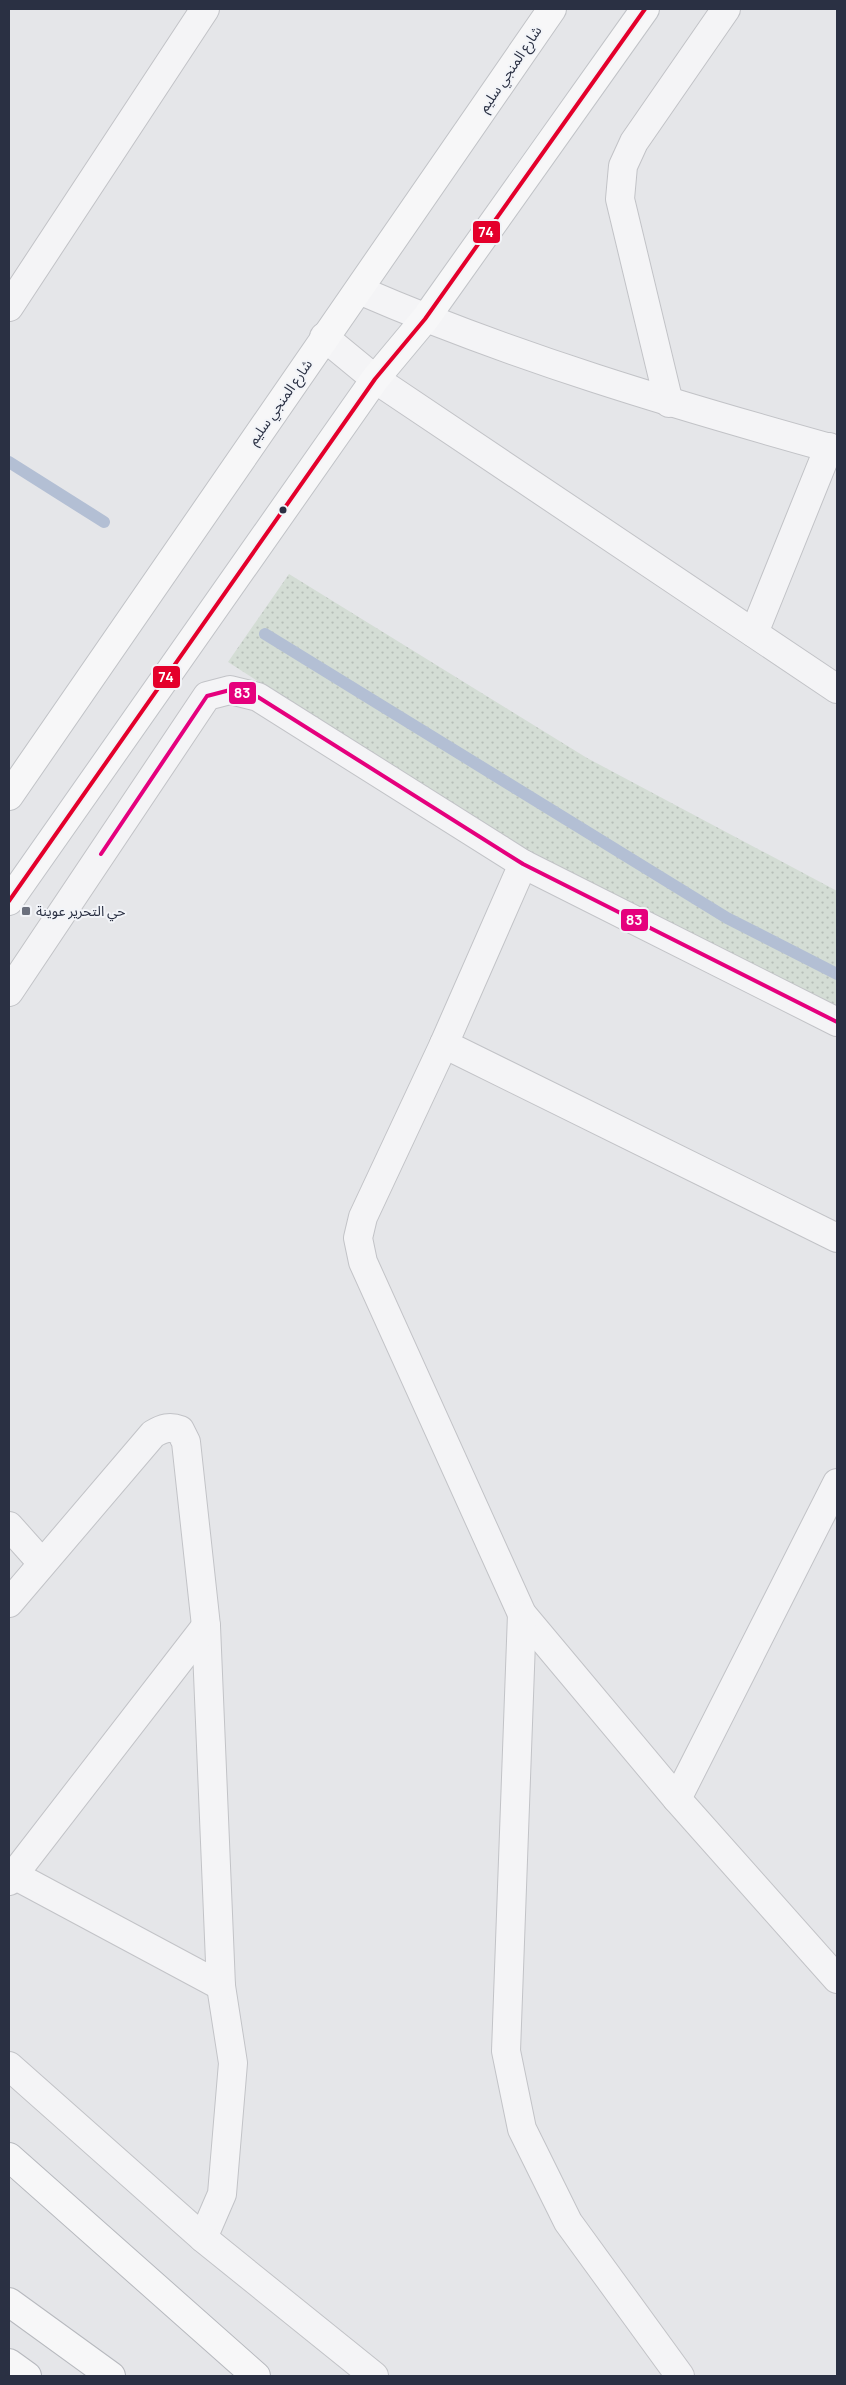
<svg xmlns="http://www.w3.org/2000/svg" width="846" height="2385" font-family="Manrope,'Noto Sans Arabic',sans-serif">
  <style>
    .grass { fill: url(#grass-dots) }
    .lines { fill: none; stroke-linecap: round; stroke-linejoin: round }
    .stream { stroke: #b3bfd4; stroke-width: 12 }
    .minor-casing { stroke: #c2c3c7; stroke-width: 30 }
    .major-casing { stroke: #c1c3c7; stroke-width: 30 }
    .highway-casing { stroke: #b7b9be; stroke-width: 30 }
    .minor { stroke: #f4f4f6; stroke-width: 28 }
    .major { stroke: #f7f7f8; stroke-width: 28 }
    .highway { stroke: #f7f7f8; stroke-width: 28 }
    .bus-1-casing { stroke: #f2f4f8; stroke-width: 8 }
    .bus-2-casing { stroke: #f2f4f8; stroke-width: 8 }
    .bus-1 { stroke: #e4002b; stroke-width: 4 }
    .bus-2 { stroke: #e5007d; stroke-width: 4 }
    .bus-dot { fill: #2a3043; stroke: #f2f4f8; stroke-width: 2 }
    .poi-dot { fill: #6b707d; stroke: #f2f4f8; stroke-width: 2 }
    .labels { text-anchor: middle; stroke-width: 4; stroke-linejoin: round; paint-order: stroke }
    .street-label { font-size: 14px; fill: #2a3043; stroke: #f2f4f8 }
    .poi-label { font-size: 14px; fill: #2a3043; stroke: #f2f4f8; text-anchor: start }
    .line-badge { stroke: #f2f4f8; stroke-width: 2 }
    .badge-label { font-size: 14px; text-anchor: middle; font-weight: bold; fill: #fff }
  </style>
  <defs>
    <pattern id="grass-dots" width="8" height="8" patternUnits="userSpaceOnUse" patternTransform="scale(1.25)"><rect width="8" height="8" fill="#d4ddd5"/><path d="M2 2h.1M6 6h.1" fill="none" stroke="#b6beb8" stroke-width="1.8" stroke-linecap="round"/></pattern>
  </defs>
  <rect width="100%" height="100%" fill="#e5e6e9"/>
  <!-- grass -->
  <path class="grass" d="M289,574L587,758L837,891V1010L543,865L228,662Z"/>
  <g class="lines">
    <!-- stream -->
    <g class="stream">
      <path d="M9,462L104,522"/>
      <path d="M265,634L727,918L837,974"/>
    </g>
    <!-- minor casing -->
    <g class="minor-casing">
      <g id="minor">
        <path d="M359,290C513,357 675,405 837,450"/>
        <path d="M9,307L205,9"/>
        <path d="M324,337L375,379L837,689"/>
        <path d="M669,403L620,199L623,166L634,142L726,9"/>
        <path d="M754,633L829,447"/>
        <path d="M523,864L444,1044L363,1217L358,1238L363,1262L522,1614L677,1799L837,1979"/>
        <path d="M9,992L207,696L230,690L258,697L523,864L837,1022"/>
        <path d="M444,1044L837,1238"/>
        <path d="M9,1526L42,1563"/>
        <path d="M9,1603L153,1434C163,1428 170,1426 180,1430L186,1442L206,1626L221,1986L233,2063L222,2194L203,2238"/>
        <path d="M522,1614L506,2051L522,2129L568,2222L680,2376"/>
        <path d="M677,1799L837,1483"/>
        <path d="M14,1875L221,1986"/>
        <path d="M9,1881L206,1626"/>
        <path d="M9,2066L203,2238L374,2376"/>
      </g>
    </g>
    <!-- major casing -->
    <g class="major-casing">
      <g id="major">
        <path d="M9,796L552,9"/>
        <path d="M9,901L375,379L425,319L645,9"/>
      </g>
    </g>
    <!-- highway casing -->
    <g class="highway-casing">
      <g id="highway">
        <path d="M9,2157L256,2376"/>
        <path d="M9,2302L111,2376"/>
        <path d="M9,2363L27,2376"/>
      </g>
    </g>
    <!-- minor -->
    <use href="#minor" class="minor"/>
    <!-- major -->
    <use href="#major" class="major"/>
    <!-- highway -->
    <use href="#highway" class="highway"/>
    <!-- bus-1 casing -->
    <g class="bus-1-casing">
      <path id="bus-1" d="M9,901L375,379L425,319L645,9"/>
    </g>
    <!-- bus-2 casing -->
    <g class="bus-2-casing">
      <path id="bus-2" d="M101,854L207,696L230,690L258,697L523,864L837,1022"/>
    </g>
    <!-- bus-1 -->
    <use href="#bus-1" class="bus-1"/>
    <!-- bus-2 -->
    <use href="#bus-2" class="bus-2"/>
  </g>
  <!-- markers -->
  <circle class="bus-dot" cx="283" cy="510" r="4.5"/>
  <rect class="poi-dot" x="21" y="906" width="10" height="10" rx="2.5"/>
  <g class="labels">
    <!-- street labels -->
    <g class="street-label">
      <text transform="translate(510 69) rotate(-56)" y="5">شارع المنجي سليم</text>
      <text transform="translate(280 402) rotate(-55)" y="5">شارع المنجي سليم</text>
    </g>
    <!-- poi labels -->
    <g class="poi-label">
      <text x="36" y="916">حي التحرير عوينة</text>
    </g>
  </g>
  <g class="line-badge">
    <rect x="472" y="220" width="29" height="24" rx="5" fill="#e4002b"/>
    <rect x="152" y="665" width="29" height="24" rx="5" fill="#e4002b"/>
    <rect x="228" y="681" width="29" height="24" rx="5" fill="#e5007d"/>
    <rect x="620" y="908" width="29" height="24" rx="5" fill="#e5007d"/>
  </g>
  <g class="badge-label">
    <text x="486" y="237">74</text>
    <text x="166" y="682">74</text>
    <text x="242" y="698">83</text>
    <text x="634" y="925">83</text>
  </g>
  <!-- border -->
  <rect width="846" height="2385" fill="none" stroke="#2a3043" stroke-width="20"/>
</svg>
